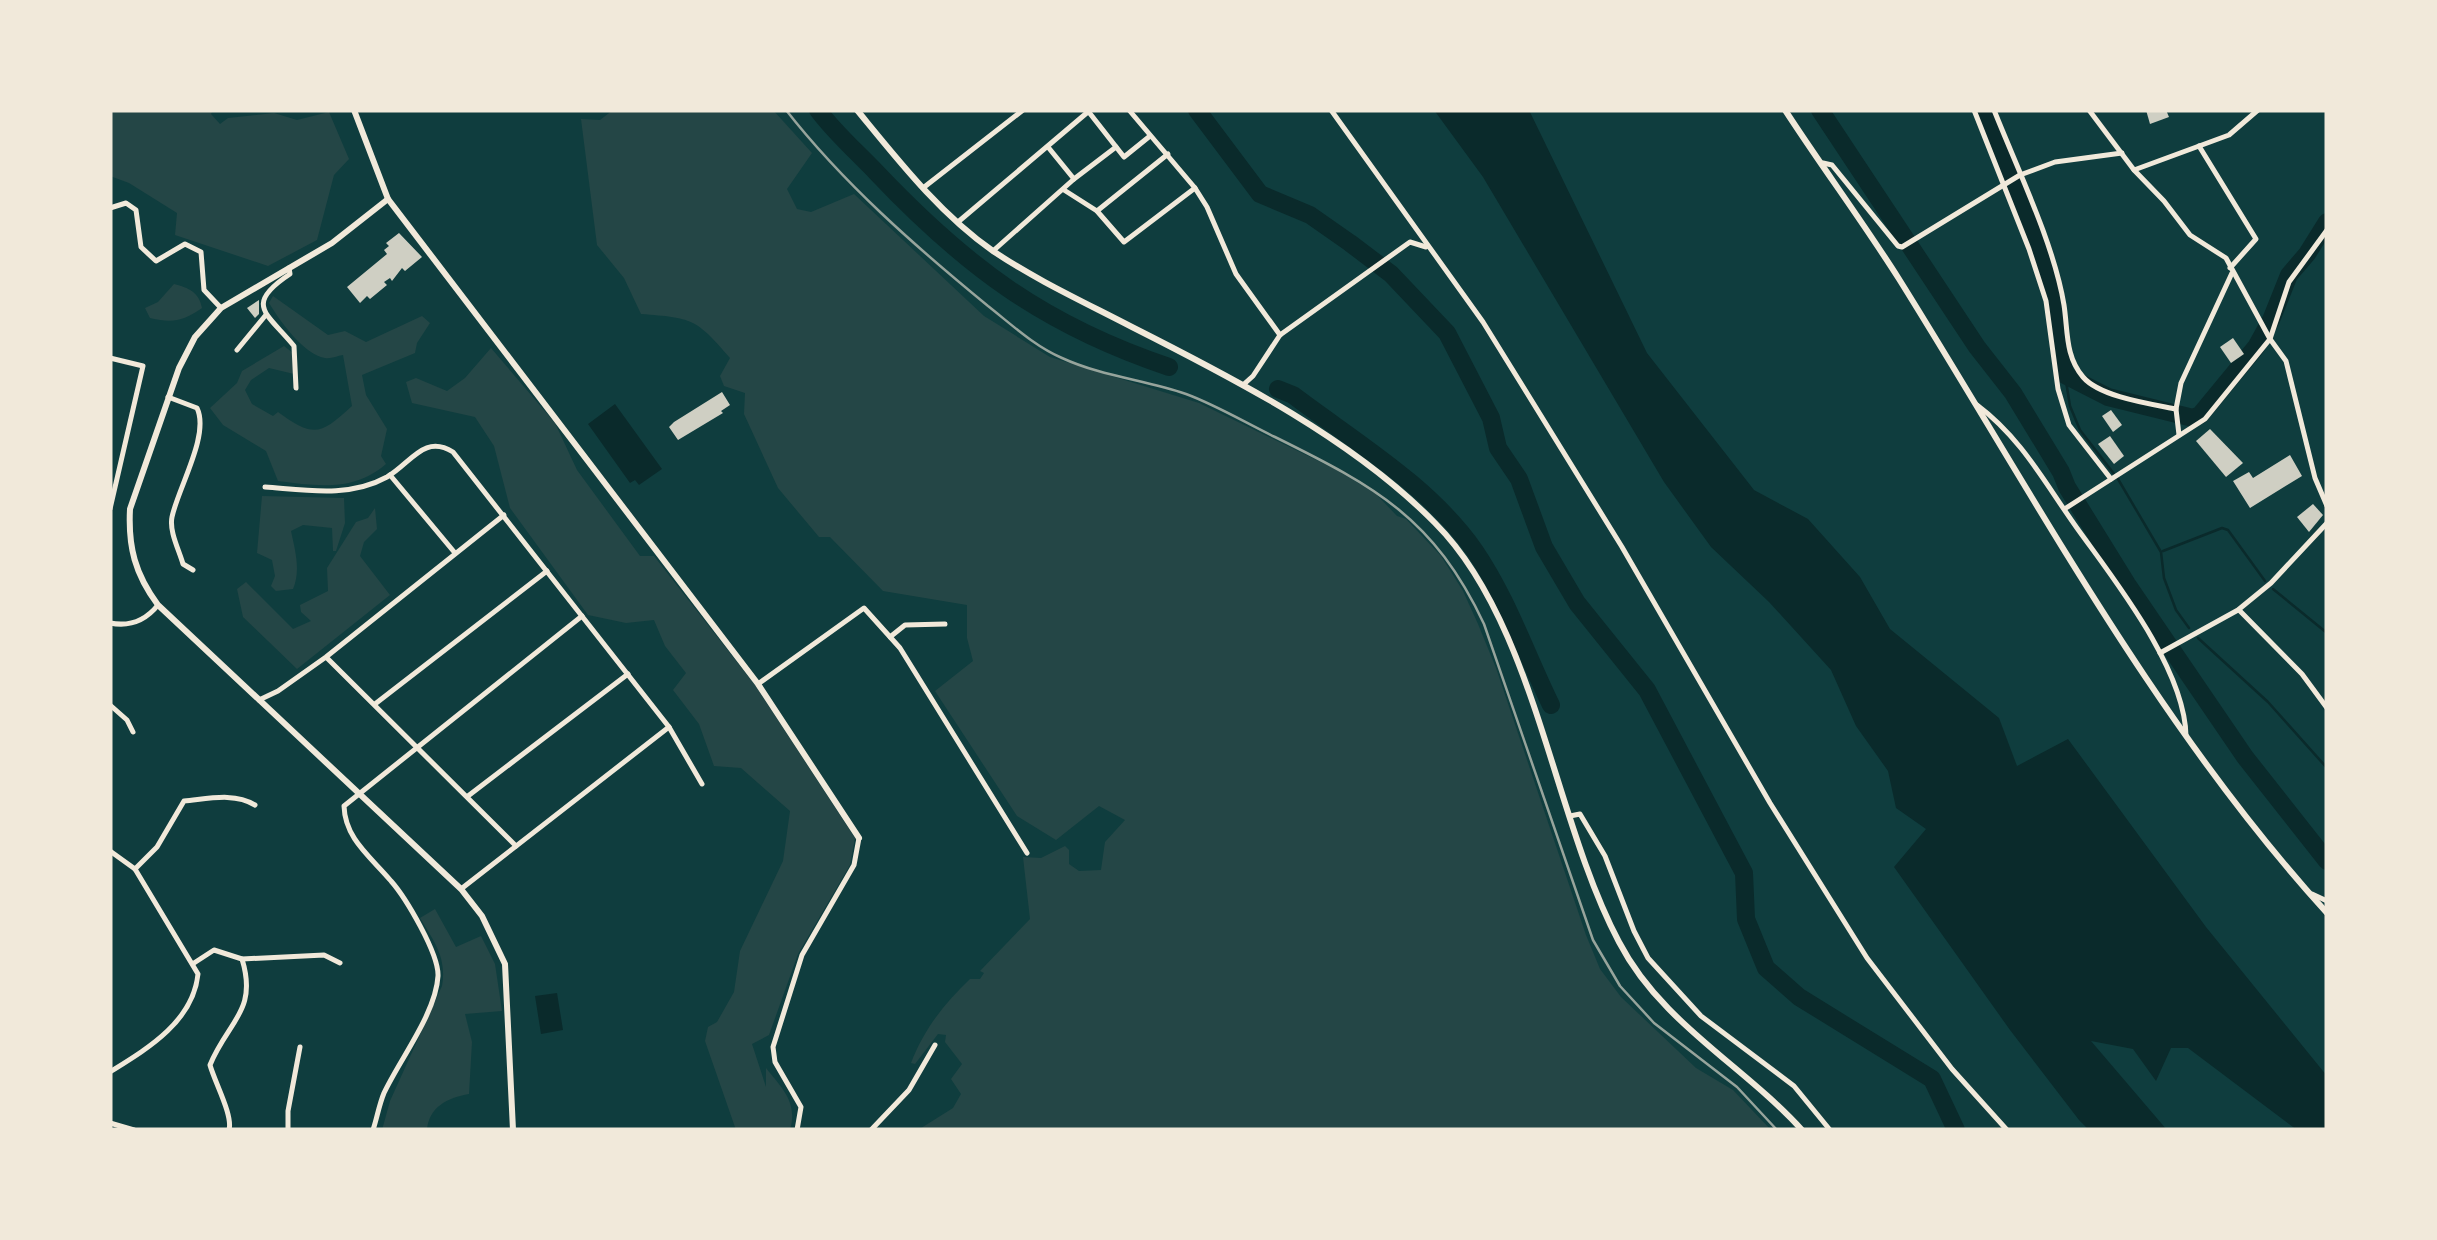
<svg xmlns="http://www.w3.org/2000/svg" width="2437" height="1240" font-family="Figtree,sans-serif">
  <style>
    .green { fill: #244646 }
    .water { fill: #0a2a2b }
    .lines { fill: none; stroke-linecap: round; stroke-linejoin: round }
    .stream { stroke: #0a2a2b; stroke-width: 2.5 }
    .river { stroke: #0a2a2b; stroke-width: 18 }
    .building { fill: #cfcfc3 }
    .minor { stroke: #f1e9da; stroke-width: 5 }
    .tertiary { stroke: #f1e9da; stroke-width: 6 }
    .secondary { stroke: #f1e9da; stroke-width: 6 }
    .rail { stroke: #97a49c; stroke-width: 2.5 }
  </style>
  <rect width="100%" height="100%" fill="#0f3d3e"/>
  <!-- green -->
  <g class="green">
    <path d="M110,110H213L211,114L220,124L228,118L274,113L297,120L329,112L349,159L334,175L317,240L268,266L175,235L177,213L129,183L110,176Z"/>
    <path d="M613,110H773L812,153L787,189L797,209L811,212L854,194L984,316L1050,357L1199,403L1337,470L1376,494L1397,516L1406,519L1441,556L1463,591L1478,624L1496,668L1586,935L1600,969L1621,997L1696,1068L1733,1090L1771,1130H918L953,1108L961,1094L951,1079L962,1064L945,1042L946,1035L938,1034L915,1064L911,1063C924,1029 944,1004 970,979H980L984,973L980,971L1030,919L1023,857L1041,858L1065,846L1069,850V864L1079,871L1101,870L1105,842L1125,820L1099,806L1056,840L1017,816L935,691L973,661L967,638V605L883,591L830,537H819L778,488L744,414L745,393L724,386L720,376L730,358C696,318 692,318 641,314L624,278L597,245L581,119L600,120Z"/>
    <path d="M174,284C189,288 199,292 202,308C182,322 172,323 150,318L145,308L158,302Z"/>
    <path d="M273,296L328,335L345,331L366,342L422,316L430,323L417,343L415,353L362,375L366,395L387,429L381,456L386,464C354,492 317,486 278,481L266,451L223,425L210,408L237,383L242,371L284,346L293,353L294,374L269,368L251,380L245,390L252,404L273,416L278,412C315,439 321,434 352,406L343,355C337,356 331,359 325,358C303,354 280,321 269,303Z"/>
    <path d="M491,348L555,423L577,470L640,556H654L755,685L855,838L850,865L798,954L769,1035L752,1044L766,1087V1068C783,1089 798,1103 790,1130H736L705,1041L708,1027L717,1022L734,992L740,951L783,861L790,811L741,768L714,766L699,724L673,690L686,673L665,646L654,620L626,623L588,615L510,508L494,446L475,417L412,403L406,382L416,378L447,391L465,378Z"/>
    <path d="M262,496L344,498L345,523L336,551H333L332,528L303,525L291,531C295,550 301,570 293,589L276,591L271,586L275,576L272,560L257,553Z"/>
    <path d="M375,508L377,529L364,542L360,556L390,595L297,669L243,617L237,589L246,582L293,629L311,621L301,612L300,605L328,591L327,568L356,522L368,518Z"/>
    <path d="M435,909L456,947L481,936L495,964L502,1011L465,1014L472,1042L469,1094C447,1098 429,1107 427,1130H382L390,1101L442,986C447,958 434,941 420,918Z"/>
  </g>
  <!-- water -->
  <g class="water">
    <path d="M1434,110H1529L1647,353L1754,490L1808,519L1860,577L1890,629L1999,718L2017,766L2068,739L2206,927L2327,1076V1130H2297L2188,1048H2171L2156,1081L2133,1049L2091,1041L2167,1130H2089L2079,1120L2010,1030L1894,867L1926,829L1896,808L1888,771L1856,726L1831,670L1769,602L1711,547L1664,482L1483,177Z"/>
    <path d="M615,404L662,469L639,485L635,480L630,483L588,424Z"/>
    <path d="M557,993L563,1030L541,1034L535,996Z"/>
  </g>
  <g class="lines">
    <!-- stream -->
    <g class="stream">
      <path d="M2065,375L2070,406L2080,430L2118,479L2161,552L2164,578L2176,610L2189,628"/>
      <path d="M2163,551L2222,528L2228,530L2265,581"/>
      <path d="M2273,589L2327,633"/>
      <path d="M2198,638L2268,702L2327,768"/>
    </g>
    <!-- river -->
    <g class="river">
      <path d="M818,110C835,133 857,152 876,172C966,267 1044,325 1169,367"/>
      <path d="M1197,110L1260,194L1310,215L1350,243L1391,274L1447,333L1491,418L1498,448L1519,479L1544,547L1577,603L1647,690L1744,873L1746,919L1766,968L1799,997L1932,1079L1956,1130"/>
      <path d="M1820,110L1977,347L2013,393L2061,472L2067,487L2127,584L2245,757L2327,861"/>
      <path d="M1983,110L2039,246L2054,293L2065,375L2108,397L2193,418L2200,415L2256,347L2271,320L2289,275L2307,254L2327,222"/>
      <path d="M1278,389L1293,395C1355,442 1430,486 1475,551C1507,598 1526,654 1551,705"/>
    </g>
  </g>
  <!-- building -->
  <g class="building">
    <path d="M2146,110H2166L2169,117L2150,124Z"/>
    <path d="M399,233L422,257L405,271L402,268L392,281L390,278L384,282L387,285L370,299L367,296L360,303L347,287L387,254L384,250L389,246L386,243Z"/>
    <path d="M259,300V314L255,318L247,308Z"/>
    <path d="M2233,338L2244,354L2231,363L2220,347Z"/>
    <path d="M722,392L730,405L721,411L723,413L678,440L669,427L674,422Z"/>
    <path d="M2111,410L2122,425L2113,432L2102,416Z"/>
    <path d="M2210,429L2243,463L2226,477L2196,441Z"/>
    <path d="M2110,436L2124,456L2114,464L2098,444Z"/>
    <path d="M2290,455L2302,476L2250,508L2233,481L2249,472L2253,478Z"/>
    <path d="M2313,504L2323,515L2309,532L2297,517Z"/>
  </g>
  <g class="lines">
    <!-- minor -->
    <g class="minor">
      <path d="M1129,110L1195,188L1207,207L1236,274L1280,335"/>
      <path d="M1331,110L1483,322L1622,547L1770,803L1867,958L1952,1069L2007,1130"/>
      <path d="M1974,110L2029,249L2046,301L2058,389L2069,425L2111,479"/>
      <path d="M1994,110C2017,168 2054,244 2064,305C2068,331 2065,356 2083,377C2100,397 2151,404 2176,409"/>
      <path d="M2089,110L2134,170L2164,201L2190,235L2226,258L2270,339L2286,361L2315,478L2327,506"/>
      <path d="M1088,111L1124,157L1150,136"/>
      <path d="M2199,146L2256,239L2230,268"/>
      <path d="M1048,147L1074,179"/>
      <path d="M1823,163L1832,165L1898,246L1902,247L2020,175L2055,162L2122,153"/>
      <path d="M2134,170L2229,135L2258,110"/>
      <path d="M923,188L1023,110"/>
      <path d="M1064,190L1097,211L1168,154"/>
      <path d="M110,208L126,203L136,210L141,247L156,261L185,244L201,252L204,290L221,308"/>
      <path d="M1097,211L1124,242L1195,188"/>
      <path d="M958,222L1089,111"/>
      <path d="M993,251L1074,179L1116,147"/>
      <path d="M289,268L290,274C243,305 267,313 294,346L296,388"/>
      <path d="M237,350L265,316"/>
      <path d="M110,358L143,366L110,509"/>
      <path d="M1243,385L1253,376L1280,335L1410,242L1426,247"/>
      <path d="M168,397L197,408C210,435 178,488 172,517C169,531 179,550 183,564L193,570"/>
      <path d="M1977,405C2024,440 2048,489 2082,535C2119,586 2185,671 2186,736"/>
      <path d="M2179,435L2176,409L2181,383L2232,273"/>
      <path d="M390,475L455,553"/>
      <path d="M265,487C306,490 349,498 387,477C411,463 424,434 453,452L669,727L702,784"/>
      <path d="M2066,508L2205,419L2270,339L2289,282L2327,230"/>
      <path d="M2239,610L2302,674L2327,708"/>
      <path d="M110,623C130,627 146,620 158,605"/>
      <path d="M890,637L905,625L945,624"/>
      <path d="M2160,653L2238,610L2271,583L2327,523"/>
      <path d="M327,658L516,846"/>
      <path d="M758,684L864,608L900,648L1027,853"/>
      <path d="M259,700L278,691L326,657L504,515"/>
      <path d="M375,704L547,571"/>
      <path d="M110,705L127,720L133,732"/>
      <path d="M468,796L628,674"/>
      <path d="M1570,816L1580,814L1605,856L1634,931L1648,958L1701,1016L1794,1086L1830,1130"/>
      <path d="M110,851L135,869L198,974C193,1022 147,1049 110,1072"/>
      <path d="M135,869L157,847L184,801C207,799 234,792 255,805"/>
      <path d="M461,889L669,727"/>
      <path d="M2312,894L2327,901"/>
      <path d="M194,963L214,950L242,959L324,955L340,963"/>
      <path d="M110,1123L134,1130"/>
      <path d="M229,1130C233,1115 215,1083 210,1065C228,1021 258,1011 242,959"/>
      <path d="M288,1130V1111L300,1047"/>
      <path d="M373,1130C377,1118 379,1105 384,1093C400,1059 436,1013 438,976C439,954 406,898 391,881C371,857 345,839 344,806L582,616"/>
      <path d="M797,1130L801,1107L775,1062L773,1047L802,955L854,865L859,838"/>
      <path d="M871,1130L909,1090L935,1045"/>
    </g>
    <!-- tertiary -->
    <g class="tertiary">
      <path d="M354,110L388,199L758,684L859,838"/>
      <path d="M857,110C898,160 940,214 993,251C1036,280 1086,303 1132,327C1235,379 1354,440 1435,523C1535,623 1553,818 1619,942C1661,1023 1742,1064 1802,1130"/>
      <path d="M388,199L332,243L221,308L195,337L179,368L130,509C128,547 135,574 158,605L461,889L482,916L505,964L513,1130"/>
    </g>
    <!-- secondary -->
    <path class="secondary" d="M1785,110C1822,167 1863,222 1899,279C2034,495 2155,724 2327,913"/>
    <!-- rail -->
    <path class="rail" d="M786,110C843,183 916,247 988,306C1011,324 1034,346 1062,358C1101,376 1145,380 1186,394C1216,405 1246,423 1275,437C1376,487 1434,518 1484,624L1593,940L1620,986L1654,1023L1737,1087L1777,1130"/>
  </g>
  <!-- border -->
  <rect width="2437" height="1240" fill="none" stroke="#f1e9da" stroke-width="225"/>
</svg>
